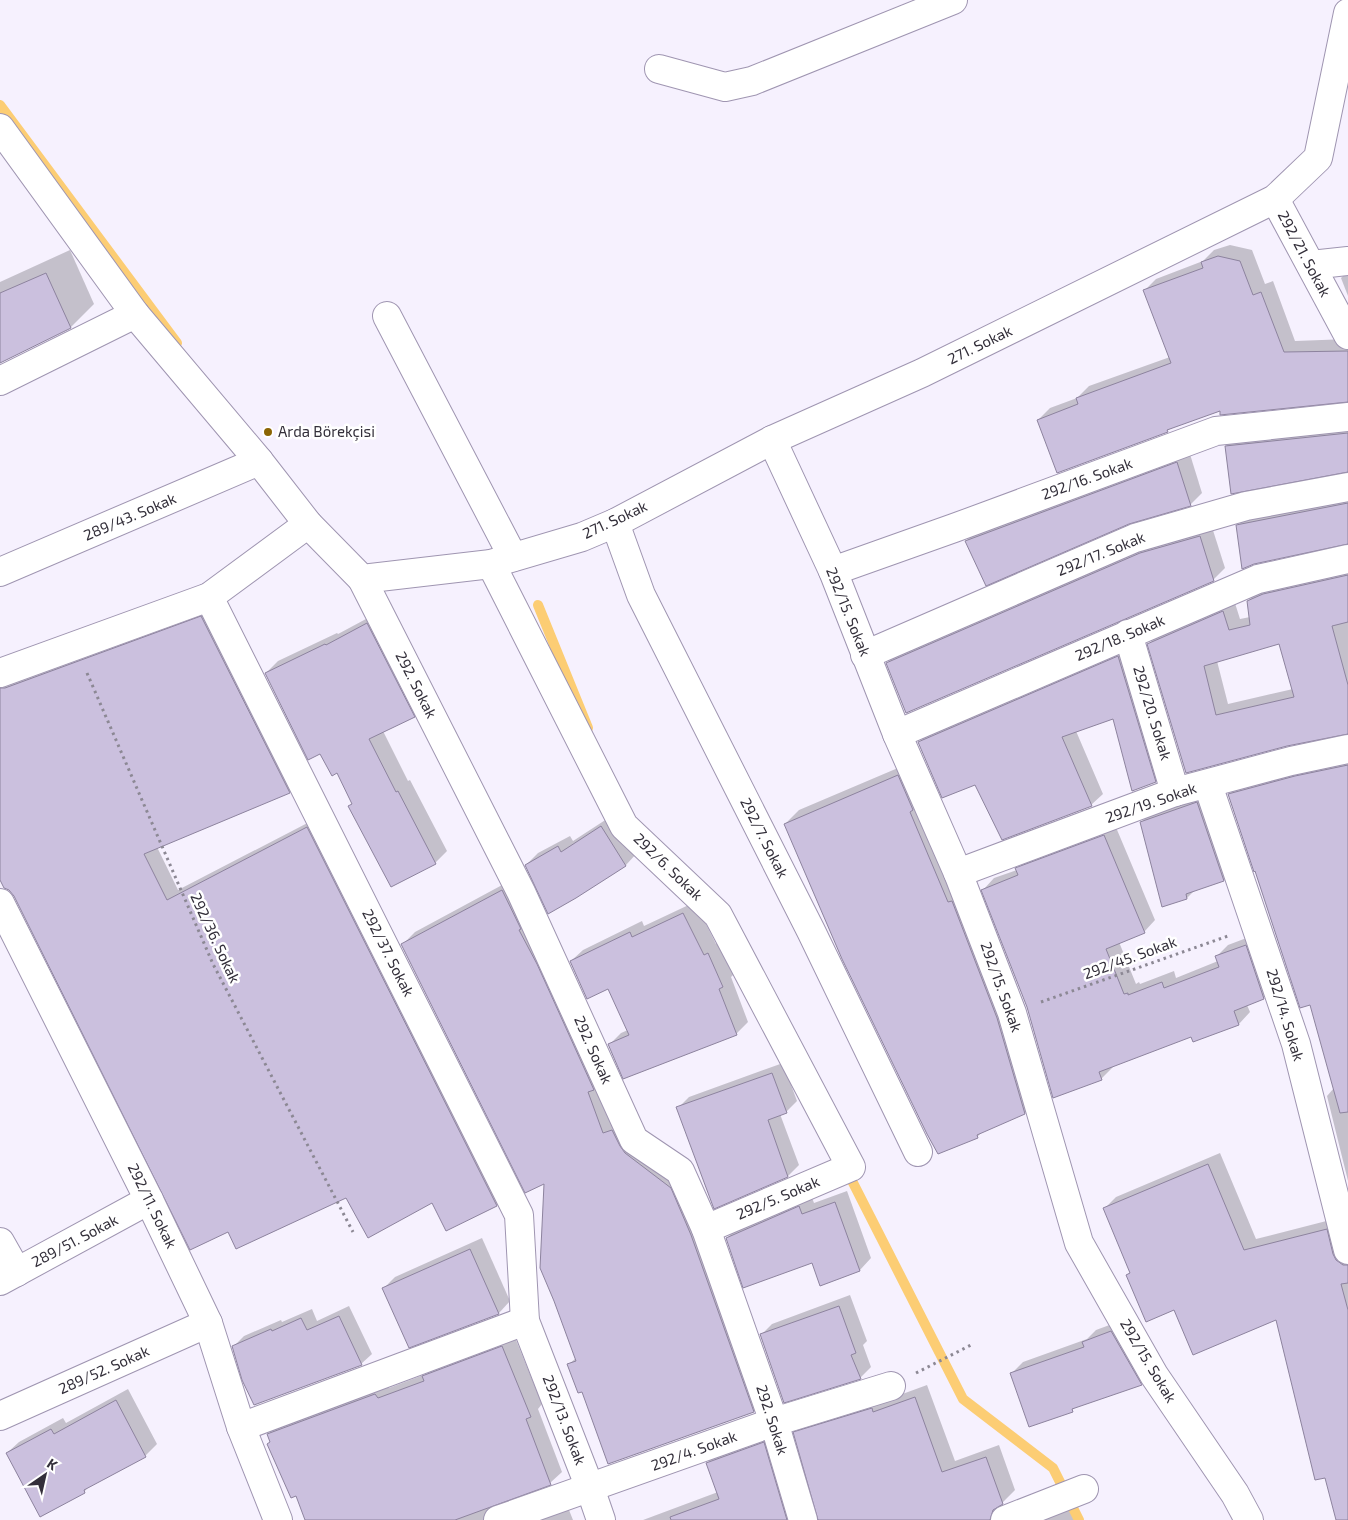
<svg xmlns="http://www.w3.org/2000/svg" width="1348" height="1520" font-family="'Exo 2',sans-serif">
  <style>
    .shadow { fill: #0003; fill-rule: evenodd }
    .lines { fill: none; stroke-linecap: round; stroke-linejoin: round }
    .stream { stroke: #fccd74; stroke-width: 10 }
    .building { fill: #cbc0de; stroke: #8d839e; fill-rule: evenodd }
    .minor-casing { stroke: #9f95b1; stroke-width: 30 }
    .path { stroke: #8c8894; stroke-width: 3; stroke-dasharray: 2.5 4; stroke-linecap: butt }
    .minor { stroke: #fff; stroke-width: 28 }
    .poi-dot { fill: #8b6404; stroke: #fff; stroke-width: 2 }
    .labels { text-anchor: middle; stroke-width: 5; stroke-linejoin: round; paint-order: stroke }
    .street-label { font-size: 15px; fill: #332f3a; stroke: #fff }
    .poi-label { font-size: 15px; fill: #332f3a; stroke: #fff; text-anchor: start }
  </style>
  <rect width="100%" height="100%" fill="#f6f1fe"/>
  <!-- shadow -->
  <g class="shadow">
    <path d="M1230,245L1252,250L1265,284L1273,281L1295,341L1348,339V400L1221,409L1171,428L1167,431L1038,420L1050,408L1077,398L1089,386L1170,357L1145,290L1156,279L1203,261L1214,250Z"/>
    <path d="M70,250L94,304L71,327L0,362V282Z"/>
    <path d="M1348,271V296L1341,278Z"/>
    <path d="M1348,423V471L1226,446L1238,435Z"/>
    <path d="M1189,451L1202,493L1190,505L966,541L978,529Z"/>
    <path d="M1348,494V543L1237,526L1249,514Z"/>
    <path d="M1211,524L1225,568L1213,580L887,663L899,651L1153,541Z"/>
    <path d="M1348,567V733L1287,745L1186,771L1149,644L1160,632L1234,600L1240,619L1250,617L1248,601L1260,589ZM1280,642L1293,689L1228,704L1217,661Z"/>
    <path d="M213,606L301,781L289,792L157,847L178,890L319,817L508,1194L496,1205L346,1197L229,1230L15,895L0,878V676Z"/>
    <path d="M379,612L426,704L414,716L383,731L408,781L410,780L447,851L435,863L350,806L353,803L338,772L321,752L266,673L278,661L337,633L338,634Z"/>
    <path d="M1130,645L1167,770L1155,781L1114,718L1076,731L1103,794L1091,805L976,783L919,742L931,731Z"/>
    <path d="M1348,756V1181L1327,1096L1334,1088L1311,1003L1229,794L1241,783Z"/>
    <path d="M912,762L1038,1099L1025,1113L984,1130L977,1137L785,824L799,810Z"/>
    <path d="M1208,792L1234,870L1224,880L1195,890L1187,898L1163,906L1141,822L1152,812Z"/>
    <path d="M613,815L637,853L626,865L549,912L526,865L538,853L570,836L573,841Z"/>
    <path d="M1115,825L1155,920L1144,932L1119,942L1136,984L1139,982L1140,984L1174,971L1176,978L1218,961L1216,957L1228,945L1257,934L1275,986L1263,998L1247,1005L1250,1012L1239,1024L1194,1041L1192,1035L1112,1066L1113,1067L1101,1079L1028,1007L983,890L994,878L1017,870L1028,857Z"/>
    <path d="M515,878L600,1082L683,1176L766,1399L753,1411L582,1390L569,1364L576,1358L545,1182L402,945L415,932Z"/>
    <path d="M695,902L716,944L720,942L734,974L731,977L748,1022L736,1034L624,1077L609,1045L621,1033L628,1030L609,988L571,961L583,950L642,921L644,926Z"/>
    <path d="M783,1063L797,1101L786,1112L780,1114L799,1165L788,1176L715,1207L678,1108L689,1097Z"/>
    <path d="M1220,1153L1256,1239L1338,1218L1348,1249V1520H1337L1326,1476L1277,1319L1175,1309L1127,1275L1131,1272L1105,1208L1116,1197Z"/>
    <path d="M847,1191L871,1258L860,1270L821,1284L812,1262L727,1238L739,1226L811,1195L814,1203Z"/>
    <path d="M482,1238L510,1301L499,1313L409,1346L383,1289L395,1277Z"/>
    <path d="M850,1295L867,1341L863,1345L871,1367L860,1378L761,1335L772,1324Z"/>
    <path d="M349,1306L372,1354L361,1364L233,1347L244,1336L281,1320L282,1322L312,1309L317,1321Z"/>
    <path d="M1123,1320L1153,1372L1141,1384L1076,1407L1072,1410L1011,1374L1023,1362L1087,1339L1096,1330Z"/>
    <path d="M514,1335L542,1404L538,1409L562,1472L550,1483L494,1504L495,1514L499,1520H306L296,1494L268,1434L280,1423L387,1383L389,1388L426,1374L435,1365Z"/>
    <path d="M927,1385L955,1461L999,1445L1015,1490L1002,1503L1003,1512L1009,1520H819L795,1433L808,1420L886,1400Z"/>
    <path d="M128,1389L157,1444L145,1456L91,1484L84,1492L7,1453L19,1442L63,1418L66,1423Z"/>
    <path d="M776,1430L807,1520H643L718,1492L707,1463L720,1450Z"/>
    <path d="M567,1505L573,1520H526Z"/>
    <path d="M1072,1509L1076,1520H1042Z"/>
  </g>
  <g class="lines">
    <!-- stream -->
    <g class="stream">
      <path d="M0,105L177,343"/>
      <path d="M538,605L588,728"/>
      <path d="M846,1169L963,1399L1053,1468L1079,1520"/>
    </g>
  </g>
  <!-- building -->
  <g class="building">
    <path d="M1218,256L1240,261L1253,295L1261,292L1284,352L1348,351V402L1220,415V411L1167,430L1168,432L1057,473L1037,420L1078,404L1076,398L1171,363L1143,290L1203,268L1201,262Z"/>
    <path d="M46,273L71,328L0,363V293Z"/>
    <path d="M1348,433V472L1231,494L1225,446Z"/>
    <path d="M1177,462L1191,506L1129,524L986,586L965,541Z"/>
    <path d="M1348,503V544L1254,564L1242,569L1236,525Z"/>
    <path d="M1200,536L1214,581L906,713L886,663L1140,553Z"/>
    <path d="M1348,575V622L1332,626L1348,685V734L1287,746L1186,773L1147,644L1223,611L1229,630L1250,625L1247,601L1263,594ZM1279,644L1294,697L1216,715L1204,666Z"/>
    <path d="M201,616L290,793L144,854L167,900L307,827L497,1206L446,1231L432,1203L368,1238L346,1198L236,1249L228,1232L190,1250L14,896L9,890L4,888L0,880V688H5Z"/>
    <path d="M367,623L415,717L369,739L396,792L398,791L436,864L391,887L348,806L352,804L337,773L332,776L320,754L308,760L265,673L325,644L326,645Z"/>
    <path d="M1118,656L1156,782L1132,791L1113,719L1062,737L1092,806L1002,840L975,785L942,798L918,742Z"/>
    <path d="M1348,765V1112L1340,1113L1310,1005L1300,1008L1255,871L1254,872L1228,794L1295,776Z"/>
    <path d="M898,775L913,810L910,812L948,902L952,901L997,1018L1025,1114L977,1135L978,1138L938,1154L927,1134L842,959L784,824Z"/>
    <path d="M1197,802L1224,881L1186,894L1187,899L1162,907L1140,822Z"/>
    <path d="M601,826L626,866L576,898L548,914L525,865L558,846L561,852Z"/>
    <path d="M1104,835L1145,933L1106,949L1124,994L1128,993V995L1162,982L1164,988L1219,967L1215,956L1246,945L1264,999L1234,1011L1239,1025L1193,1042L1191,1037L1099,1072L1102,1080L1053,1098L1027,1007L981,890L1018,875L1015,868Z"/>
    <path d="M502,890L521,929L519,930L537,964L594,1090L588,1092L603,1133L612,1130L620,1146L625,1153L671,1188L691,1235L754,1412L608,1464L582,1392L578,1393L567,1364L576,1361L554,1301L540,1268L544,1184L525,1193L401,944Z"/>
    <path d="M683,913L704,955L708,953L723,987L719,989L737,1035L623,1079L608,1044L629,1035L608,989L587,999L570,961L630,932L632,937Z"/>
    <path d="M772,1073L787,1113L768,1120L788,1177L714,1209L676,1107Z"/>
    <path d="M1208,1164L1244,1250L1327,1229L1333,1254L1336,1260L1343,1265H1348V1283L1341,1284L1348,1310V1520H1336L1325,1478L1315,1480L1276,1320L1193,1355L1174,1310L1146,1322L1126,1275L1130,1273L1103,1208Z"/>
    <path d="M835,1202L860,1271L820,1286L812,1263L743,1288L726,1238L799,1206L802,1214Z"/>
    <path d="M470,1249L499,1314L409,1348L382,1288Z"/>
    <path d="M839,1306L856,1353L851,1355L861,1379L784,1403L760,1334Z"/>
    <path d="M339,1316L362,1365L254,1405L242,1380L232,1346L271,1329L272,1331L301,1318L307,1330Z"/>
    <path d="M1111,1331L1142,1385L1072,1409L1073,1412L1029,1427L1010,1373L1084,1347L1082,1342Z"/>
    <path d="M502,1346L531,1417L526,1419L551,1485L455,1520H305L296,1496L291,1498L267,1444L270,1442L267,1434L375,1394L378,1398L424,1381L422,1376Z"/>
    <path d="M915,1397L942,1472L986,1457L1003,1504L993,1510L990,1520H818L793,1432L872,1408L873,1412Z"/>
    <path d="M116,1400L146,1457L84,1490L85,1493L40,1517L6,1453L51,1429L54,1434Z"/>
    <path d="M764,1442L787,1520H671L670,1517L719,1499L706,1463Z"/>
  </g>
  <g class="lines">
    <!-- minor casing -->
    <g class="minor-casing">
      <g id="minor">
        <path d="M659,69L725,87L752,81L953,0"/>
        <path d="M0,128L135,314L259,461L308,524L362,579L491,564L582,537L615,523L772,440L922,373L1275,199L1318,158L1348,13"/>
        <path d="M1275,199L1348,335"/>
        <path d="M1311,265L1348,261"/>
        <path d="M387,316L513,557"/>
        <path d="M0,381L135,314"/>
        <path d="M772,440L833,571L897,734L958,873L1012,1013L1079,1243L1154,1375L1235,1494L1249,1520"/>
        <path d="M615,523L641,595L811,931L918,1152"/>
        <path d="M491,564L624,826L718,915L851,1167L706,1229"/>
        <path d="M833,571L954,528L1216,431L1348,417"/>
        <path d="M0,572L259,461"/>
        <path d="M362,579L521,892L634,1140L680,1171L706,1229L774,1422L803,1520"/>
        <path d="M209,597L519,1215L525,1321L590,1488L601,1520"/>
        <path d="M1128,634L1175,792"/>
        <path d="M865,655L1135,538L1246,506L1348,487"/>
        <path d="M0,673L209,597L308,524"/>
        <path d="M897,734L1258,579L1348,559"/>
        <path d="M1208,785L1296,1044L1348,1250"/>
        <path d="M958,873L1175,792L1291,761L1348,749"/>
        <path d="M0,903L149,1200L208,1323L241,1427L278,1520"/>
        <path d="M0,1242L17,1272"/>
        <path d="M0,1281L149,1200"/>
        <path d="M0,1416L208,1323"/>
        <path d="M241,1427L525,1321"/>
        <path d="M498,1520L774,1422L891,1386"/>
        <path d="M1005,1520L1084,1489"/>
      </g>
    </g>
    <!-- path -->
    <g class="path">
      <path d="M87,673L213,964L353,1232"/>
      <path d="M1041,1002L1228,936"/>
      <path d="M916,1373L971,1345"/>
    </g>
    <!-- minor -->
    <use href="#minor" class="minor"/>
  </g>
  <!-- markers -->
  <circle class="poi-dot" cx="268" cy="432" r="5"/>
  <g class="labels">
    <!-- street labels -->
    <g class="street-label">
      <text transform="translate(1304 254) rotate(62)" y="5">292/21. Sokak</text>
      <text transform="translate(980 345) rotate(-26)" y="5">271. Sokak</text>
      <text transform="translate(1087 479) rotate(-20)" y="5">292/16. Sokak</text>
      <text transform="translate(130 517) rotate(-23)" y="5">289/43. Sokak</text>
      <text transform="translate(615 520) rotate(-25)" y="5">271. Sokak</text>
      <text transform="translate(1101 554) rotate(-22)" y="5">292/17. Sokak</text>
      <text transform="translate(848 612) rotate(68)" y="5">292/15. Sokak</text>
      <text transform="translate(1120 638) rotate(-23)" y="5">292/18. Sokak</text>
      <text transform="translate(416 685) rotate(63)" y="5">292. Sokak</text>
      <text transform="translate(1152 713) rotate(73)" y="5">292/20. Sokak</text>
      <text transform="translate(1151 803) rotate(-19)" y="5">292/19. Sokak</text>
      <text transform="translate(764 838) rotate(63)" y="5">292/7. Sokak</text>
      <text transform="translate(668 867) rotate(44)" y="5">292/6. Sokak</text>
      <text transform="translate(215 938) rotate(65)" y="5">292/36. Sokak</text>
      <text transform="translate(388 953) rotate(63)" y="5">292/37. Sokak</text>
      <text transform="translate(1130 958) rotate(-20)" y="5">292/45. Sokak</text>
      <text transform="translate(1001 987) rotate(70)" y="5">292/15. Sokak</text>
      <text transform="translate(1285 1015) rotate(73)" y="5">292/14. Sokak</text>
      <text transform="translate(593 1050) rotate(66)" y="5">292. Sokak</text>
      <text transform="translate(778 1198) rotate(-23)" y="5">292/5. Sokak</text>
      <text transform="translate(152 1206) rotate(64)" y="5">292/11. Sokak</text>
      <text transform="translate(75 1241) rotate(-28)" y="5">289/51. Sokak</text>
      <text transform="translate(1148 1361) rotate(59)" y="5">292/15. Sokak</text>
      <text transform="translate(104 1370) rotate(-24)" y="5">289/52. Sokak</text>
      <text transform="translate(564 1420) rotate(69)" y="5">292/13. Sokak</text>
      <text transform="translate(772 1420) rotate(72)" y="5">292. Sokak</text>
      <text transform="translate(694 1451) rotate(-20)" y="5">292/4. Sokak</text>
    </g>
    <!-- poi labels -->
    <g class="poi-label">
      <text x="278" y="437">Arda Börekçisi</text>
    </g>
  </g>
  <!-- north arrow -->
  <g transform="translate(45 1475) rotate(34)" stroke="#ffffff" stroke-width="4" paint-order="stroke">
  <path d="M0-4L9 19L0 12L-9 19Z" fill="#332f3a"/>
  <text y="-8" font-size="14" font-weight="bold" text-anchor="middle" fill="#332f3a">K</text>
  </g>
</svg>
